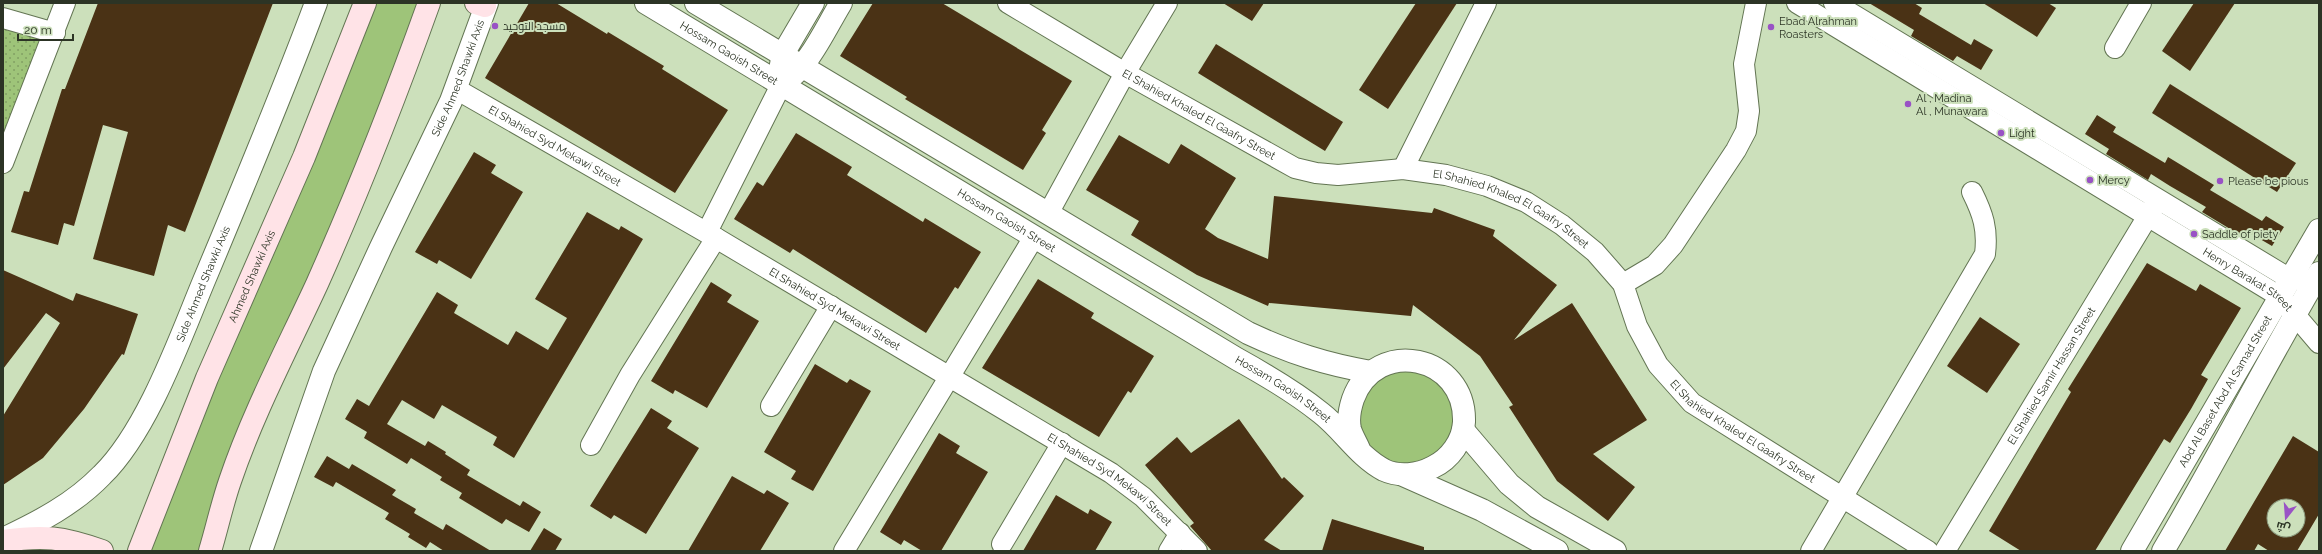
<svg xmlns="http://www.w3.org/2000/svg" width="2322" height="554" font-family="Raleway,Cairo,sans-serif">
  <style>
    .grass { fill: #9ec479 }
    .park { fill: url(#park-dots) }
    .building { fill: #4a3215; fill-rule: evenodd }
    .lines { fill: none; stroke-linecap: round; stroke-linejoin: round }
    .minor-casing { stroke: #637553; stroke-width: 22 }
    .tertiary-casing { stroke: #637553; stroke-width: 24 }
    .secondary-casing { stroke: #637553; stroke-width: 24 }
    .minor { stroke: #fff; stroke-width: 20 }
    .tertiary { stroke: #fff; stroke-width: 22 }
    .secondary { stroke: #ffe3e7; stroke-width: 22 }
    .poi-dot { fill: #9952c5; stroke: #cce0bb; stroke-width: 1.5 }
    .labels { text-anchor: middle; stroke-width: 4; stroke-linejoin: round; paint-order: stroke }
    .poi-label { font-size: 11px; fill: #2c3425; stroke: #cce0bb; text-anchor: start }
    .street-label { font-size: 11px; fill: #2c3425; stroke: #cce0bb }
  </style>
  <defs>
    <pattern id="park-dots" width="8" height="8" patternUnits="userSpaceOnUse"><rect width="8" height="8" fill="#9ec479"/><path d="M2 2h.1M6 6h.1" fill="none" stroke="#81a063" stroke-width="1.8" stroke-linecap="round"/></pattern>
  </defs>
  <rect width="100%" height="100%" fill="#cce0bb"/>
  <!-- grass -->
  <g class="grass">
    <path d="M365,3H429L210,551H139Z"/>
    <path d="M1409,360L1458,390L1456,449L1402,474L1359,449L1357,388Z"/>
  </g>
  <!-- park -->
  <path class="park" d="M3,18L55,33L3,163Z"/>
  <!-- building -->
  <g class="building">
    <path d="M98,3H273L185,232L168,225L154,276L93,259L128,132L103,125L74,226L64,223L58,245L11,232L24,191L29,192L62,89H65Z"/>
    <path d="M529,3H556L607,34L608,32L664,66L662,69L728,110L675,193L485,78Z"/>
    <path d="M873,3H942L1072,81L1042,130L1046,133L1023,170L905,99L907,97L840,56Z"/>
    <path d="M1223,3H1264L1252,21Z"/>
    <path d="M1416,3H1457L1388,109L1359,90Z"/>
    <path d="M1869,3H1914L1922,8L1919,14L1971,45L1974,39L1993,50L1981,70L1957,56L1953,61L1911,36L1914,30Z"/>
    <path d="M1983,3H2048L2056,8L2037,37Z"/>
    <path d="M2194,3H2235L2190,71L2162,51Z"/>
    <path d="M1216,44L1343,122L1325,151L1198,73Z"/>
    <path d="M2170,84L2296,163L2277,192L2152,113Z"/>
    <path d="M2097,115L2116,127L2113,132L2165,163L2168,157L2214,185L2210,190L2262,221L2266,216L2284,227L2272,246L2248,232L2245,238L2202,212L2206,207L2170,186L2151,174L2148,180L2106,154L2109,149L2085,134Z"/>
    <path d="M796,133L852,167L847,175L923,222L925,218L981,252L958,289L955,287L926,333L793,249L790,253L734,219L757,182L763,186Z"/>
    <path d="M1119,135L1169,164L1181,144L1236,178L1205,229L1218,238L1268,259L1274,196L1432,213L1434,208L1495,230L1493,236L1557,285L1514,340L1572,303L1647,420L1593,454L1635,487L1608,521L1557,481L1509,407L1513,405L1480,356L1413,305L1411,316L1269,303L1268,306L1197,275L1131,235L1139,221L1086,190Z"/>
    <path d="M474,152L496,165L491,173L523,192L471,279L439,260L437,264L415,252Z"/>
    <path d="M587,212L619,230L621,226L643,239L514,458L493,445L497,437L442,405L434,419L402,400L387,424L425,446L428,441L446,452L445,454L470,470L467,475L520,506L523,501L541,512L529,532L506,519L502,524L459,498L462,493L440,480L442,477L411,458L407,464L364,438L367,432L345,419L357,399L369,406L437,292L458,305L454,313L508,345L516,331L548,350L567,318L535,299Z"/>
    <path d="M2147,263L2196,291L2200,284L2241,308L2201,375L2208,379L2191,409L2170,443L2164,439L2095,551H2021L1989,531L2071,392L2068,389Z"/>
    <path d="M3,270L73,301L76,293L138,314L124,355L122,354L84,409L43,458L3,485V416L60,323L46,313L3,369Z"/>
    <path d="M1038,279L1094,313L1091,318L1154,356L1131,393L1128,391L1099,437L982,368Z"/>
    <path d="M711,282L732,295L727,302L759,321L707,408L675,390L673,394L651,381Z"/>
    <path d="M1980,317L2020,344L1987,393L1947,366Z"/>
    <path d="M815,364L847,383L850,379L871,391L813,491L791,479L796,471L764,452Z"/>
    <path d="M651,408L672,421L667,428L699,448L646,534L614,515L611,519L590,506Z"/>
    <path d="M1239,419L1282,479L1284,477L1304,496L1264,540L1282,551H1212L1190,526L1194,523L1145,465L1177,437L1191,453Z"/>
    <path d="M939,433L960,446L956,453L988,472L941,551H922L904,540L901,545L880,532Z"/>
    <path d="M2293,436L2319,452V514L2297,551H2269L2258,544L2254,551H2225ZM2274,506H2298V530H2274Z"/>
    <path d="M327,456L349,469L352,464L396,490L392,495L416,509L414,513L443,530L446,524L491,551H444L430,542L426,548L408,537L410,534L385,519L389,513L336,482L333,487L314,477Z"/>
    <path d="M732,476L764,494L767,490L789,503L760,551H688Z"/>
    <path d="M1056,495L1088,514L1090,509L1112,522L1095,551H1023Z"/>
    <path d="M1332,519L1424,547V551H1322Z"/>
    <path d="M544,528L562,539L555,551H530Z"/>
  </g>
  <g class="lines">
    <!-- minor casing -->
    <g class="minor-casing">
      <g id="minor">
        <path id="s1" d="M1008,3L1125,73L1295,168L1316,173L1338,175L1403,169L1446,175L1487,186L1526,202L1562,225L1595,252L1623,284L1637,326L1658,365L1692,403L1928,551"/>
        <path id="s2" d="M1797,3L2279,296L2319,343"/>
        <path d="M1834,3L2290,279H2307"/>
        <path d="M3,18L55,33"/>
        <path d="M2115,48L2141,3"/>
        <path id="s3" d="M456,89L716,238L1111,473L1143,497L1197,551"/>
        <path d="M3,163L65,3"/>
        <path d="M1403,169L1486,3"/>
        <path d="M1049,212L1125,73L1167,3"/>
        <path d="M707,232L781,85"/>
        <path d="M1623,284L1655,265L1673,245L1736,150L1746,131L1749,111L1744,64L1756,3"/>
        <path d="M771,406L831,306"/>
        <path d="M591,445L630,375L716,238"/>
        <path d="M1002,544L1062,443"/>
        <path d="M844,551L1034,237"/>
        <path d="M1169,551L1180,533"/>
        <path d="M1811,551L1985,254C1988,229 1983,214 1972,192"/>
        <path id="s4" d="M1945,551L2154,206"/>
      </g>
    </g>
    <!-- tertiary casing -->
    <g class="tertiary-casing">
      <g id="tertiary">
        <path id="s5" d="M646,3L1237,359C1266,375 1295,392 1321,413C1343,430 1359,457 1384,470C1399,477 1418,475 1433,467C1450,459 1463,441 1464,422C1466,355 1376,336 1353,399C1350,408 1348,420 1350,429C1352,436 1356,442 1359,449"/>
        <path d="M696,3L1248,333C1291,353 1325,364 1371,372"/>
        <path d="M813,3L783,54L780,70L781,85C809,67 824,31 841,3"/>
        <path d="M1463,430L1509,484L1537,507L1615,551"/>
        <path d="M1403,475L1482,510L1557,551"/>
        <path id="s6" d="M3,539C39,522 74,504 102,475C147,431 179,341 203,283C242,190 281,97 316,3"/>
        <path id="s7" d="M261,551L324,371L381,247L451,101L487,3"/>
        <path id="s8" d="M2132,551L2319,230"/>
        <path d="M2163,551C2217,460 2265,365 2319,273"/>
      </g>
    </g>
    <!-- secondary casing -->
    <g class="secondary-casing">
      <g id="secondary">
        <path d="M476,3L485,6"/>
        <path d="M3,541C44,535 62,537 102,551"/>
        <path id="s9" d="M139,551L207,378L304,157L365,3"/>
        <path d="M210,551C217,528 222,504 230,481C253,413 287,349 317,284C358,192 395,98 429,3"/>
      </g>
    </g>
    <!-- minor -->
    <use href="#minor" class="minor"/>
    <!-- tertiary -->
    <use href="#tertiary" class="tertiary"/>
    <!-- secondary -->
    <use href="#secondary" class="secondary"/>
  </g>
  <!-- markers -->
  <g class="poi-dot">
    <circle cx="495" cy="26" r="4"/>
    <circle cx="1771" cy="27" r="4"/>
    <circle cx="1908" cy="104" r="4"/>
    <circle cx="2001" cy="133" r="4"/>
    <circle cx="2090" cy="180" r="4"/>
    <circle cx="2220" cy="181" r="4"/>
    <circle cx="2194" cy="234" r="4"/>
  </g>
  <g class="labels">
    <!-- poi labels -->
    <g class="poi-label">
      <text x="1779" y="25">Ebad Alrahman<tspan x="1779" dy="13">Roasters</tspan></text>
      <text x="503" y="30">مسجد التوحيد</text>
      <text x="1916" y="102">Al , Madina<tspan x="1916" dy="13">Al , Munawara</tspan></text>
      <text x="2009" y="137">Light</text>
      <text x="2098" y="184">Mercy</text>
      <text x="2228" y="185">Please be pious</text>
      <text x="2202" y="238">Saddle of piety</text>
    </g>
    <!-- street labels -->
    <g class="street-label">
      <text dy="4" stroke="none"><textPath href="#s5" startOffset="97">Hossam Gaoish Street</textPath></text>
      <text dy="4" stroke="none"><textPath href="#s7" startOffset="513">Side Ahmed Shawki Axis</textPath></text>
      <text dy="4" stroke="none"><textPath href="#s1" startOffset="221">El Shahied Khaled El Gaafry Street</textPath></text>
      <text dy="4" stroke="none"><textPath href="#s3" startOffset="114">El Shahied Syd Mekawi Street</textPath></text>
      <text dy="4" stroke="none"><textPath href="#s1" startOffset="557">El Shahied Khaled El Gaafry Street</textPath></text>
      <text dy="4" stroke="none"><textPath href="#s5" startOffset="421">Hossam Gaoish Street</textPath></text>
      <text dy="4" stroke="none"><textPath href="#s9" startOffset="297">Ahmed Shawki Axis</textPath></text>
      <text dy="4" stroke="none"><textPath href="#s2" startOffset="529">Henry Barakat Street</textPath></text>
      <text dy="4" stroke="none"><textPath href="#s6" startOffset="336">Side Ahmed Shawki Axis</textPath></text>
      <text dy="4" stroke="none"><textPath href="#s3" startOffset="438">El Shahied Syd Mekawi Street</textPath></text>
      <text dy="4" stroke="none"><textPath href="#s4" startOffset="205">El Shahied Samir Hassan Street</textPath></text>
      <text dy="4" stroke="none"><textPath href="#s5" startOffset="745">Hossam Gaoish Street</textPath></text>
      <text dy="4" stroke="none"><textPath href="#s8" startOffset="185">Abd Al Baset Abd Al Samad Street</textPath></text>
      <text dy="4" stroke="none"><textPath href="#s1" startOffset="893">El Shahied Khaled El Gaafry Street</textPath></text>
      <text dy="4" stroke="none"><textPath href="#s3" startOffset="762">El Shahied Syd Mekawi Street</textPath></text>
    </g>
  </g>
  <!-- border -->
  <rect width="2322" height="554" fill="none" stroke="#2c3425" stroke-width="8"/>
  <!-- north arrow -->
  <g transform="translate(2286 518) rotate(197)"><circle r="19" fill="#cce0bb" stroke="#8c9b7f"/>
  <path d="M0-3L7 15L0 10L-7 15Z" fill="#9952c5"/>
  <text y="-6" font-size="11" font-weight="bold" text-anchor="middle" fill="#2c3425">ش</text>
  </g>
  <!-- scale -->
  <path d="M18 34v6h55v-6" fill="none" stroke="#2c3425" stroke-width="2"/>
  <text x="24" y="34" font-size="12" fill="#2c3425" stroke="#cce0bb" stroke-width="3" paint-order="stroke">20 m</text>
</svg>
